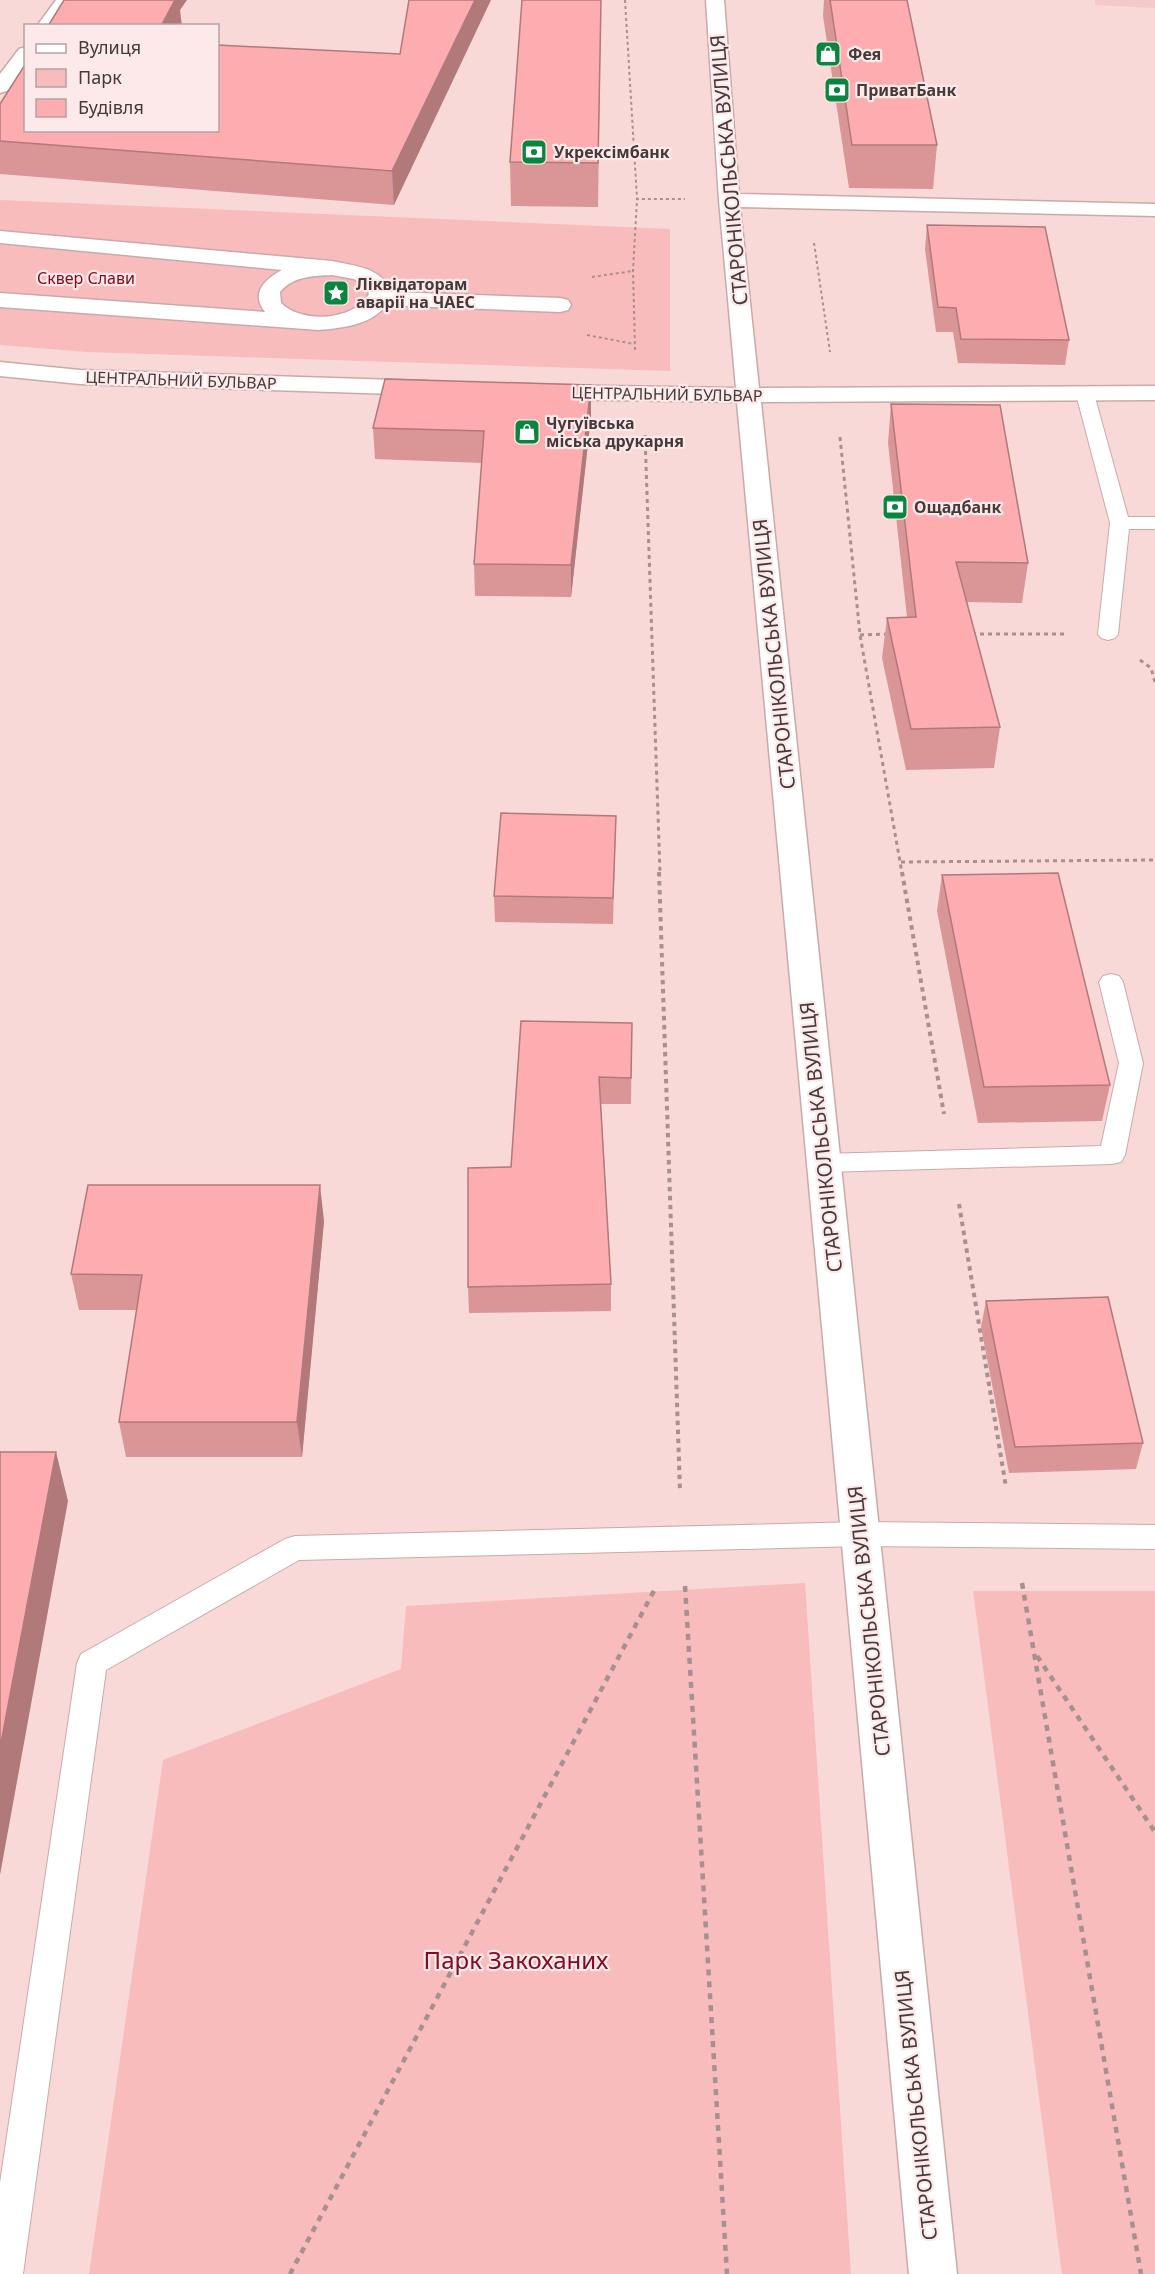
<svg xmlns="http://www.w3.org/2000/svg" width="1155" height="2274" font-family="'Noto Sans',sans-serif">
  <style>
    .built { fill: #f3cac9 }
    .green { fill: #f8bcbd }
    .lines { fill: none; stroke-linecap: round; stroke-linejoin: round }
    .lane-casing { stroke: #c9aaaa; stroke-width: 2 }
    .street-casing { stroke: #c9aaaa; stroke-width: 3 }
    .path-far3 { stroke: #a89090; stroke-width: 2; stroke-dasharray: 3 3; stroke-linecap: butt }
    .path-far2 { stroke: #a89090; stroke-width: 3; stroke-dasharray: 4 4; stroke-linecap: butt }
    .path-far1 { stroke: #a89090; stroke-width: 4; stroke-dasharray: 4.5 4.5; stroke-linecap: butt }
    .path { stroke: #a89090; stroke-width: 4.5; stroke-dasharray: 6 6; stroke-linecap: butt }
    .lane { fill: #fff; fill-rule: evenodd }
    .street { fill: #fff; fill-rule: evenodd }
    .wall { fill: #da9596 }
    .shaded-wall { fill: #b1797a }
    .building { fill: #fdadaf; stroke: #b1797a; stroke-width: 1.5 }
    .labels { text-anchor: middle; stroke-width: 4.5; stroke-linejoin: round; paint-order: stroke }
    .far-poi-label { font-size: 16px; font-weight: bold; fill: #463939; stroke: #fde9e9; text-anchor: start }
    .far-park-label { font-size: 16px; fill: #810b24; stroke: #fde9e9 }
    .far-street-label { font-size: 16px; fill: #463939; stroke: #fde9e9 }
    .street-label { font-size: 20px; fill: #463939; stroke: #fde9e9 }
    .near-park-label { font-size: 24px; fill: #810b24; stroke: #fde9e9 }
  </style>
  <rect width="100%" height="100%" fill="#f9d8d8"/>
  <!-- built -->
  <path class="built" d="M1095,0H1155V8L1095,5Z"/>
  <!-- green -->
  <g class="green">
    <path d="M0,200L670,229V371L87,352L0,345Z"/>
    <path d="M805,1583L851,2274H89L163,1760L401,1669L406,1606Z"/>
    <path d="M973,1591H1155V2274H1062Z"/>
  </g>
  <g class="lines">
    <!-- lane casing -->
    <g class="lane-casing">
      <g id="lane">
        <path d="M1085,389L1091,390L1094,394L1128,517H1155V529H1129L1118,634L1115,638L1108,640L1101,638L1098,634L1110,523L1076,394L1079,390Z"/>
        <path d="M1111,974L1119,976L1123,982L1143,1063L1125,1155L1121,1162L1112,1164L824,1172L815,1170L811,1163L815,1156L824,1154L1101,1146L1119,1063L1099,982L1103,976Z"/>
        <path d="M860,1522L1155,1525V1549L860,1546L299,1560L106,1670L23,2274H0V2183L77,1663L81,1654L285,1539L295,1536Z"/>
      </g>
    </g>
    <!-- street casing -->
    <g class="street-casing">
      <g id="street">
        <path d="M56,0H74L56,26H37Z"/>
        <path d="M706,0H724L739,194L1155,204V216L740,207L759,388L1155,386V400L761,402L957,2274H909L737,402L547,399L539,397L535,392L539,387L547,385L736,388L719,200Z"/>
        <path d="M26,47V67L7,91L0,93V74L19,49Z"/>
        <path d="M0,231L332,261C354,266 382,267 391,292L560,298L568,300L571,305L568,310L560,312L386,305C372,325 342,328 319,330L0,307V293L265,312C250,293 265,279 282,270L0,243ZM332,275L354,279L367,287L369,294C354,321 302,324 281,303L280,292C293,276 313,276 332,275Z"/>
        <path d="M0,362L80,370L427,381L435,383L439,388L435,393L427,395L80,384L0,376Z"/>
      </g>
    </g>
    <!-- path-far3 -->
    <g class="path-far3">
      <path d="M625,0L637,199"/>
      <path d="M814,243L830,352"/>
      <path d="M592,277L633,271"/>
      <path d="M587,335L634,344"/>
      <path d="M635,350L633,271L637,199H685"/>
    </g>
    <!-- path-far2 -->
    <g class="path-far2">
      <path d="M645,435L660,873"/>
      <path d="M840,437L860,635L902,873"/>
      <path d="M972,634H1064"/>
      <path d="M860,635L890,634"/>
      <path d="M1140,660L1151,668L1155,682"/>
      <path d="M901,862L1155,860"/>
    </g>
    <!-- path-far1 -->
    <g class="path-far1">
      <path d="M659,872L680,1491"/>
      <path d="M902,872L944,1114"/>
      <path d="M959,1204L1006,1487"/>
    </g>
    <!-- path -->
    <g class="path">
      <path d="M1022,1583L1141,2274"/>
      <path d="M685,1586L727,2274"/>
      <path d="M1037,1656L1155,1832"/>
      <path d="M290,2274L656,1587"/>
    </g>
    <!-- lane -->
    <use href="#lane" class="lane"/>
    <!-- street -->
    <use href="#street" class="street"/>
  </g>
  <!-- wall -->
  <g class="wall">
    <path d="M601,0L598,207L511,206L510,162Z"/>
    <path d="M824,0H907L937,145L933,189L849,188L823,16Z"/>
    <path d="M400,54L394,205L0,174V104Z"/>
    <path d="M927,225L1069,340L1065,365L958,363L953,332H936L925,249Z"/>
    <path d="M591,385V416L571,597L475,596L474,564L482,463L375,459L373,428Z"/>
    <path d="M891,404L1028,563L1022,603L967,602L1000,727L994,768L906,770L882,658L887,618L907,617L888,443Z"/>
    <path d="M616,816L613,924L495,922L494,896Z"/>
    <path d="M942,875L1110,1085L1102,1121L978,1123L937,911Z"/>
    <path d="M632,1023L631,1104H601L611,1284V1311L469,1313L468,1287L511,1167Z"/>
    <path d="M324,1221L302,1457H126L119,1422L137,1310H79L71,1274Z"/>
    <path d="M986,1301L1143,1443L1136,1469L1009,1473L981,1327Z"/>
  </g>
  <!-- shaded-wall -->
  <g class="shaded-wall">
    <path d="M168,0H187L180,10L182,26H161Z"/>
    <path d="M475,0H491L394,205L392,171Z"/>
    <path d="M591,385V416L571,597V565Z"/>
    <path d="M320,1185L324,1221L302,1457L297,1422Z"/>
    <path d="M56,1452L68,1501L0,1875V1748Z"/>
  </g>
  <!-- building -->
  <g class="building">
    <path d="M64,0H175L161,26H48Z"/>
    <path d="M409,0H475L392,171L0,141V104L26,63V130H218V45L400,54Z"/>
    <path d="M522,0H601L598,163L510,162Z"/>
    <path d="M830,0H907L937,145H852Z"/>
    <path d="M927,225L1045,227L1069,340L961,339L956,308L938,307Z"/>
    <path d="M385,379L591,385L571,565L474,564L484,431L373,428Z"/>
    <path d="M891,404L1000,405L1028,563L956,562L1000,727L911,729L887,618L916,617Z"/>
    <path d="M501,813L616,816L613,898L494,896Z"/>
    <path d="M1058,873L1110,1085L984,1087L942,875Z"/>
    <path d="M521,1021L632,1023L631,1078L599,1077L611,1284L468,1287V1168L511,1167Z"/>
    <path d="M88,1185H320L297,1422H119L142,1275L71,1274Z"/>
    <path d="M1108,1297L1143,1443L1015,1447L986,1301Z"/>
    <path d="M0,1452H56L0,1748Z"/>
  </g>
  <!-- icons -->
  <defs>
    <g id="shop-square" transform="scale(1.35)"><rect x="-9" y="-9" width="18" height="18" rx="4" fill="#09853f" stroke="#fde9e9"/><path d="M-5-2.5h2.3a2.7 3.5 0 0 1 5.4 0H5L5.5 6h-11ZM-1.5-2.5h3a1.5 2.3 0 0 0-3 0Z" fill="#fff"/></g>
    <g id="bank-square" transform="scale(1.35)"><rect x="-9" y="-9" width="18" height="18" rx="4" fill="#09853f" stroke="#fde9e9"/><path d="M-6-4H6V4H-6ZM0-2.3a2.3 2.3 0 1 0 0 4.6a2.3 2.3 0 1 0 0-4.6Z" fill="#fff"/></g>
    <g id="sight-square" transform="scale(1.35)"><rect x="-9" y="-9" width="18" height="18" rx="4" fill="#09853f" stroke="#fde9e9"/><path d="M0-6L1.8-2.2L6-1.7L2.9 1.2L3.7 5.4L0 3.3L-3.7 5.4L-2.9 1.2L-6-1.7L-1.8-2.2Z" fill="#fff"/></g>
  </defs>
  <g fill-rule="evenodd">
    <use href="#shop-square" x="828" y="54"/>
    <use href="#bank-square" x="837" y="90"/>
    <use href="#bank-square" x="534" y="152"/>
    <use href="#sight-square" x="336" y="293"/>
    <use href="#shop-square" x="527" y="432"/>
    <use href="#bank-square" x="895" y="507"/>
  </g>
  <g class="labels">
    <!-- far-poi labels -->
    <g class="far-poi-label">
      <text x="848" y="60">Фея</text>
      <text x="856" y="96">ПриватБанк</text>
      <text x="554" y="158">Укрексімбанк</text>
      <text x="356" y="290">Ліквідаторам<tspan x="356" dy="18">аварії на ЧАЕС</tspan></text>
      <text x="546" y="429">Чугуївська<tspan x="546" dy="18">міська друкарня</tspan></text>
      <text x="914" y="513">Ощадбанк</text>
    </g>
    <!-- far-park labels -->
    <g class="far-park-label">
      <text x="86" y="284">Сквер Слави</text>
    </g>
    <!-- far-street labels -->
    <g class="far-street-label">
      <text transform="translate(181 380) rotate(2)" y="6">ЦЕНТРАЛЬНИЙ БУЛЬВАР</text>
      <text transform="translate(667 394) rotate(1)" y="6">ЦЕНТРАЛЬНИЙ БУЛЬВАР</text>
    </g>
    <!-- street labels -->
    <g class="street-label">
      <text transform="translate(729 170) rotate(-95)" y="7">СТАРОНІКОЛЬСЬКА ВУЛИЦЯ</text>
      <text transform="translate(774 654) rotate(-96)" y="7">СТАРОНІКОЛЬСЬКА ВУЛИЦЯ</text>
      <text transform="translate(821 1137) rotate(-96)" y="7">СТАРОНІКОЛЬСЬКА ВУЛИЦЯ</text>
      <text transform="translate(869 1621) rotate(-96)" y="7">СТАРОНІКОЛЬСЬКА ВУЛИЦЯ</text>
      <text transform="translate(916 2105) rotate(-96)" y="7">СТАРОНІКОЛЬСЬКА ВУЛИЦЯ</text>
    </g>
    <!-- near-park labels -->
    <g class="near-park-label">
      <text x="516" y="1969">Парк Закоханих</text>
    </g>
  </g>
  <!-- legend -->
  <rect x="24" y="24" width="195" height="108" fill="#fde9e9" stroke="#b4a3a3" stroke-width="1.5"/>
  <rect x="36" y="44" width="30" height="9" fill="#ffffff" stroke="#b4a3a3" stroke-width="1.5"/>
  <text x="78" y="54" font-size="18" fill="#463939">Вулиця</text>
  <rect x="36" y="69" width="30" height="18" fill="#f8bcbd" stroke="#b4a3a3" stroke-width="1.5"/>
  <text x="78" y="84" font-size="18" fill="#463939">Парк</text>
  <rect x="36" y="99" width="30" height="18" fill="#fdadaf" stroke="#b4a3a3" stroke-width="1.5"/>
  <text x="78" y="114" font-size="18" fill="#463939">Будівля</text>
</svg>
